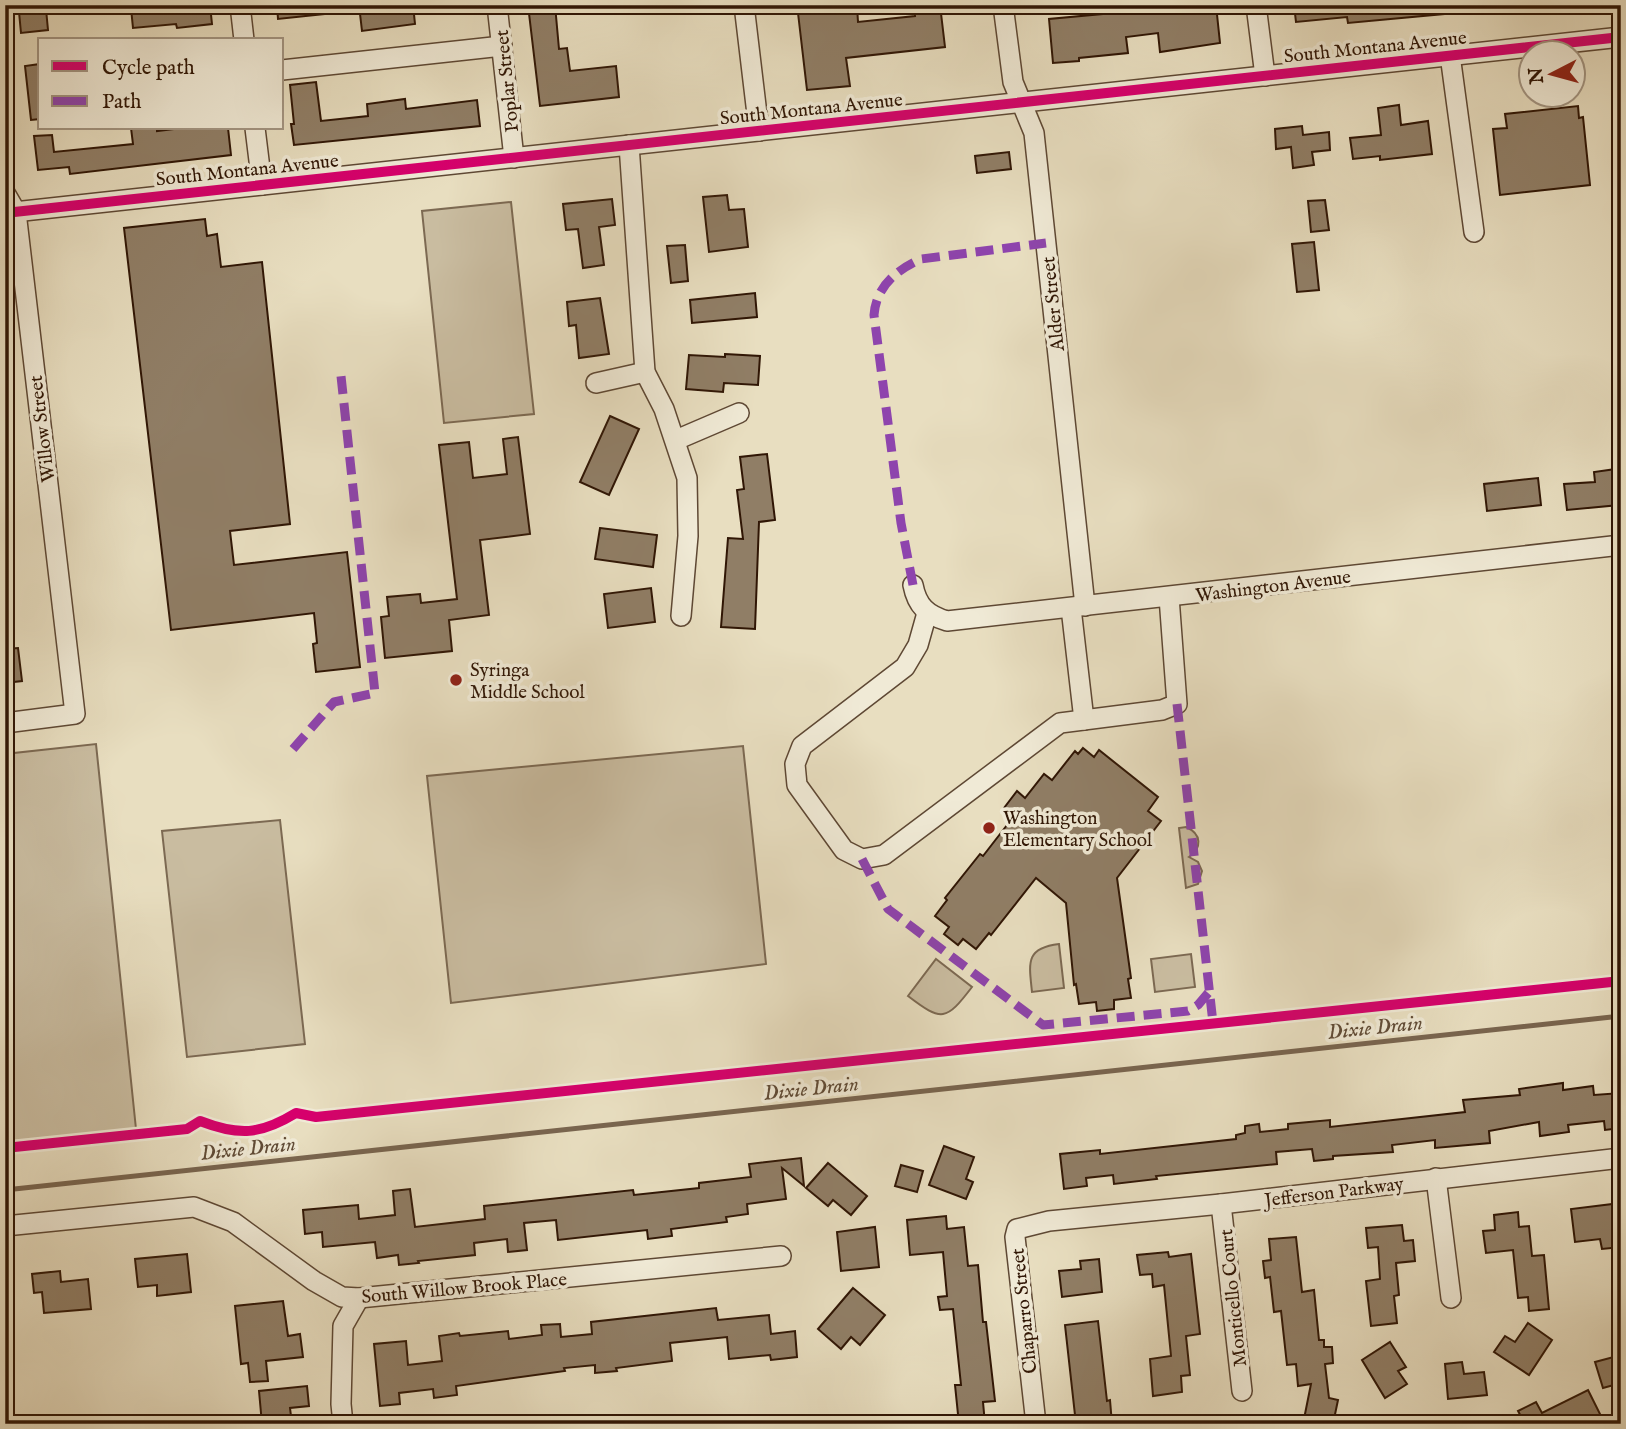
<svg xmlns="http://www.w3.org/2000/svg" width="1626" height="1429" font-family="'IM FELL English',serif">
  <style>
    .green { fill: #c9bca0; stroke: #7c6952; stroke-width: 2 }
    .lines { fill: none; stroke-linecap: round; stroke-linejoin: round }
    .stream { stroke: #79654f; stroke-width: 5 }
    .building { fill: #907e66; stroke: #301605; stroke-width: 2 }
    .minor-casing { stroke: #5e4834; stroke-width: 22 }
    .minor { stroke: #f0ead6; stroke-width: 19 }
    .quiet { stroke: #8e44ad; stroke-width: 9; stroke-dasharray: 18 9; stroke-linecap: butt }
    .cycleway-casing { stroke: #f0ead6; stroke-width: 15 }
    .cycleway { stroke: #d6006c; stroke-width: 10 }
    .poi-dot { fill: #8f2418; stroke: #f0ead6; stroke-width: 2.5 }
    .labels { text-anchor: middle; stroke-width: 7; stroke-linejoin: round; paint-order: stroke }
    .street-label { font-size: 19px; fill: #301605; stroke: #f0ead6 }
    .poi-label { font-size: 19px; fill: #301605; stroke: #f0ead6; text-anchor: start }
    .water-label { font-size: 21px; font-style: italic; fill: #604b36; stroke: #f0ead6 }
  </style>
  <rect width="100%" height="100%" fill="#e8dec0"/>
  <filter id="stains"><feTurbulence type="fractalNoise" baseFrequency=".00286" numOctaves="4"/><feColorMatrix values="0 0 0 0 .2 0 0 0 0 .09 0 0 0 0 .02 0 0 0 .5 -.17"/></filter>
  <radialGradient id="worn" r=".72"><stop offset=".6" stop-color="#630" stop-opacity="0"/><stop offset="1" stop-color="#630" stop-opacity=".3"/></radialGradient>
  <!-- green -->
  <g class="green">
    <path d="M511,202L534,414L444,423L422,211Z"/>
    <path d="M96,744L136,1129L5,1143V754Z"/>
    <path d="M743,746L766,964L451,1003L427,776Z"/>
    <path d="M280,820L305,1044L187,1057L162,831Z"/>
    <path d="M1186,827C1202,834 1202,848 1189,857L1198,862L1202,871L1198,884L1186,888L1179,828Z"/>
    <path d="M1059,944L1064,988L1032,992C1029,963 1025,948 1059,944Z"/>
    <path d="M1191,954L1195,987L1155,992L1151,959Z"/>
    <path d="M936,959L972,987C946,1021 942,1022 908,996Z"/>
  </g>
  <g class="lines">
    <!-- stream -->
    <path class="stream" d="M5,1190L1621,1016"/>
  </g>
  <!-- building -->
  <g class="building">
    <path d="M153,5H210L212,24L177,28L176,24L133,28L131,8Z"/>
    <path d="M277,5H324V14L278,19Z"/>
    <path d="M359,5H413L415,24L362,31Z"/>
    <path d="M528,5H555L559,49L567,48L570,71L616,66L619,97L540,106Z"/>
    <path d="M914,5H940L945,47L846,58L850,86L807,90L798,13L857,6L858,22L915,16Z"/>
    <path d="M1155,5H1216L1220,43L1160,52L1158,33L1126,37L1128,53L1079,58V61L1053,63L1049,19L1156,9Z"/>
    <path d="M1294,5H1319V7L1339,5H1444V14L1348,23L1347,17L1296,22Z"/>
    <path d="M46,9L48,30L21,33L19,12Z"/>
    <path d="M40,64V119L31,120L25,66Z"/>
    <path d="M316,82L321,121L368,116L367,104L405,99L406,109L477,100L480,126L294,145L291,124H294L290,85Z"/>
    <path d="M1399,105L1401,125L1428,121L1432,154L1380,160V156L1353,159L1350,138L1381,135L1378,108Z"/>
    <path d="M1578,106L1579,118L1583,117L1590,185L1500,195L1493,129L1507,128L1505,114Z"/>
    <path d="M1302,126L1303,135L1329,132L1330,150L1312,152L1314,165L1293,168L1291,147L1276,149L1275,129Z"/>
    <path d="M131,128H157V131L182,128H228L231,155L70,174L69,167L38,170L34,136L52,135L54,152L133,144Z"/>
    <path d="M1009,152L1011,169L977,173L975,156Z"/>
    <path d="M727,195L729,210L744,209L748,247L709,252L703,197Z"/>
    <path d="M612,199L615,225L599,227L604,265L583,268L578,229L566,230L563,204Z"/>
    <path d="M1325,200L1329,230L1311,232L1308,201Z"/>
    <path d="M205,219L207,236L217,234L221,267L262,262L290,524L230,531L234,565L347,552L360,667L316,672L313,644L317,643L314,613L171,630L124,228Z"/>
    <path d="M1314,242L1319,290L1297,292L1292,244Z"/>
    <path d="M685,245L688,281L671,283L667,246Z"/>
    <path d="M755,293L757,317L692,323L690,300Z"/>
    <path d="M600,298L609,354L579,358L576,325L569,326L567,302Z"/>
    <path d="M725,354L760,356L758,385L724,383L723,392L686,389L689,355L725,357Z"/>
    <path d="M610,416L639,429L609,495L580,482Z"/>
    <path d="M518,437L530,534L480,540L489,615L449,620L452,651L385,658L381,617L389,616L387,597L420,594L421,603L457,599L439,445L469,442L473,478L507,474L503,439Z"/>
    <path d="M767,454L775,520L759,522L755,629L721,627L728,538L743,539L737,490L744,489L740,457Z"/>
    <path d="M1616,469L1619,505L1567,510L1564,484L1595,482L1594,472Z"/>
    <path d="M1538,478L1541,505L1487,511L1484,484Z"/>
    <path d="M600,528L657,535L653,567L595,559Z"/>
    <path d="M651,588L655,622L608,628L604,594Z"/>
    <path d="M18,648L22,681L5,683V649Z"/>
    <path d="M1083,748L1094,757L1099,750L1158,797L1148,811L1161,821L1117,878L1131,978L1128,979L1131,998L1114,1000V1009L1097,1011L1096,1002L1079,1004L1076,984L1074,985L1066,903L1036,878L991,935L989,933L976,949L963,939L958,945L944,934L949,927L935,916L947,900L945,898L980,854L983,856L1014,816L1004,808L1017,791L1025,798L1044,774L1052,780L1075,751L1078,754Z"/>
    <path d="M1563,1083V1090L1593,1086L1594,1095L1621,1093V1128L1605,1130L1604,1121L1568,1125L1569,1132L1540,1136L1539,1122L1489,1131L1490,1143L1435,1148V1140L1392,1145L1393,1152L1333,1156V1159L1314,1161L1312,1149L1276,1152L1277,1164L1156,1176L1157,1179L1114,1184L1113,1175L1086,1178L1087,1186L1064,1189L1060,1154L1100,1150V1154L1236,1139V1135L1245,1133V1126L1259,1124L1260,1132L1288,1129V1124L1330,1120V1127L1465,1112L1463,1100L1520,1095L1519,1089Z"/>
    <path d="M944,1146L974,1157L966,1179L973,1182L966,1199L929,1185Z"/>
    <path d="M801,1158L804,1186L782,1168L786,1199L747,1204L748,1214L726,1217L727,1222L671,1229L672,1236L648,1239L647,1230L558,1240L556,1220L524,1223L527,1250L508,1252L507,1239L474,1243L475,1255L418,1261L419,1263L399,1265L398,1255L377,1258L375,1242L323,1247L322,1232L305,1234L303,1210L358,1205L359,1219L395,1215L393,1191L410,1189L415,1227L485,1219L484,1206L633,1190L634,1195L699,1188V1183L751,1177L749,1164Z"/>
    <path d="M828,1163L867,1196L851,1215L833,1200L828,1206L806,1188Z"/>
    <path d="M901,1165L923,1171L917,1192L895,1186Z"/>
    <path d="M1621,1203V1247L1602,1249L1600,1239L1575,1242L1571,1209Z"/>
    <path d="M1518,1212L1519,1227L1529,1226L1532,1256L1544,1255L1549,1309L1529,1311L1528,1297L1518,1298L1513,1250L1486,1253L1483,1231L1495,1230L1494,1215Z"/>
    <path d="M946,1216L947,1229L964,1227L968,1266L978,1265L983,1322H986L995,1401L983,1402L985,1424H959L955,1385H961L953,1309L940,1310L938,1297L947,1296L943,1252L910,1255L907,1220Z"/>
    <path d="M1402,1225L1404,1241L1413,1240L1415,1261L1396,1263L1399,1295L1394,1296L1397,1323L1371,1326L1366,1281L1380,1279L1378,1247L1368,1248L1366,1228Z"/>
    <path d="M875,1227L879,1267L841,1271L837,1232Z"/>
    <path d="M1296,1237L1302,1292L1314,1290L1319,1340H1324V1347H1332L1333,1363L1325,1364L1329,1398L1338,1400L1333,1424H1303L1311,1384L1298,1386L1296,1364L1287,1365L1281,1311L1274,1312L1270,1277L1265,1278L1263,1261L1271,1260L1269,1239Z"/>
    <path d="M1168,1252L1169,1257L1191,1254L1200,1334L1186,1336L1190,1375L1181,1376L1182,1392L1153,1396L1150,1359L1171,1356L1164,1285L1153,1287L1152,1274L1140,1275L1137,1255Z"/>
    <path d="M187,1254L191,1292L157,1296V1285L138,1287L135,1259Z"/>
    <path d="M1099,1259L1102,1292L1062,1297L1059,1271L1081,1269L1080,1261Z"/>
    <path d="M60,1271L61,1282L88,1279L91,1309L44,1313L42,1292L34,1293L32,1274Z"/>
    <path d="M853,1288L885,1315L860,1345L851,1337L841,1349L818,1329Z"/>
    <path d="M283,1301L288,1336L300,1334L303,1357L266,1361L268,1381L250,1382L248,1363L241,1364L235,1306Z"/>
    <path d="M716,1308L718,1320L769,1315L771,1334L795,1331L797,1357L771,1360L770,1355L729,1359L727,1337L670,1343L672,1361L616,1368L617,1371L595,1373V1365L564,1368L565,1371L456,1386L457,1395L434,1398L433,1389L399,1393L400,1404L380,1406L374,1344L406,1341L408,1365L442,1361L439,1336L459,1333L460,1336L508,1331L509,1339L542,1335L541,1325L560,1324L561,1337L592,1334L591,1322Z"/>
    <path d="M1098,1321L1107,1401L1110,1400L1112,1424H1076L1065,1325Z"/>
    <path d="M1528,1323L1552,1340L1529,1375L1494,1352L1505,1336L1515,1342Z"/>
    <path d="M1390,1342L1406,1367L1398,1371L1407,1384L1385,1398L1362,1360Z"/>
    <path d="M1621,1355V1383L1603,1388L1595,1362Z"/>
    <path d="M1462,1362L1464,1374L1484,1372L1487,1395L1448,1399L1445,1364Z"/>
    <path d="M307,1386L309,1406L290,1408L292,1424H262L259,1391Z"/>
    <path d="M1588,1390L1603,1420L1595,1424H1521L1524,1422L1518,1411L1536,1402L1542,1413Z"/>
  </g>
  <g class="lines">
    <!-- minor casing -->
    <g class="minor-casing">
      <g id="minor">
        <path d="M240,5L244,40"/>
        <path d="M497,5L514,158"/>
        <path d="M744,5L759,131"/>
        <path d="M1003,5L1013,82L1034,133L1085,606"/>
        <path d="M1256,5L1265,76"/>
        <path d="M1450,55L1474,232"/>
        <path d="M282,70L502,46"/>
        <path d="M255,128L262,185"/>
        <path d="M629,145L645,372L664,409L687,478L688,536L681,616"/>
        <path d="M5,193L16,212L75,714L5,723"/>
        <path d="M5,213L1621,37"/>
        <path d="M596,383L645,372"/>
        <path d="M676,440L739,413"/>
        <path d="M913,585C917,606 927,615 947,621L1621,545"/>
        <path d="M1071,608L1084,720"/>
        <path d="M927,613L918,645L905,667L802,746L795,764L797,785L844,850L862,859L884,855L1060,723L1162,710L1177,704L1169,597"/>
        <path d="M1436,1178L1451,1298"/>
        <path d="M1221,1204L1242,1391"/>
        <path d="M5,1226L194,1207L233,1222L314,1281L342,1297L359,1298L781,1256"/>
        <path d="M343,1424L341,1404L343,1326L359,1298"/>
        <path d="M1036,1424L1015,1237L1017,1229L1049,1221L1221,1204L1621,1158"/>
      </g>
    </g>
    <!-- minor -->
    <use href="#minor" class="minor"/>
    <!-- quiet -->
    <g class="quiet">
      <path d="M913,585L901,523L874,315C876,287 896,270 921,259L1046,243"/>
      <path d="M1177,704L1213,1023"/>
      <path d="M293,749L334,702L375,693L341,376"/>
      <path d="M862,859L888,909L1043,1025L1188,1011L1198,1005L1209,992"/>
    </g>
    <!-- cycleway casing -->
    <g class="cycleway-casing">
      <g id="cycleway">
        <path d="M5,213L1621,37"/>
        <path d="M5,1148L187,1129L200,1121C239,1136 260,1135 296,1113L316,1117L1621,981"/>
      </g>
    </g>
    <!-- cycleway -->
    <use href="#cycleway" class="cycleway"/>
  </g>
  <!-- markers -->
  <g class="poi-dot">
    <circle cx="456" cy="680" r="7"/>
    <circle cx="989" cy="828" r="7"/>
  </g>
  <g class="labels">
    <!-- street labels -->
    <g class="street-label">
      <text transform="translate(1375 46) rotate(-6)" y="7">South Montana Avenue</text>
      <text transform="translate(506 81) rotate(-96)" y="7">Poplar Street</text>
      <text transform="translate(811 108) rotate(-6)" y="7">South Montana Avenue</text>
      <text transform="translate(247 169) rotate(-6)" y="7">South Montana Avenue</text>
      <text transform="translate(1052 304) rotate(-96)" y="7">Alder Street</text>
      <text transform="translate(41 429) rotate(-97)" y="7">Willow Street</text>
      <text transform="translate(1273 585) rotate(-7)" y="7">Washington Avenue</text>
      <text transform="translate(1334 1191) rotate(-7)" y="7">Jefferson Parkway</text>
      <text transform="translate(464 1287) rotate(-5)" y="7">South Willow Brook Place</text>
      <text transform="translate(1232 1298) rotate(-96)" y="7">Monticello Court</text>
      <text transform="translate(1023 1311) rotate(-96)" y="7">Chaparro Street</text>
    </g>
    <!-- poi labels -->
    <g class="poi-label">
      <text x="470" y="676">Syringa<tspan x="470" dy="22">Middle School</tspan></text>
      <text x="1003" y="824">Washington<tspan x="1003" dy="22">Elementary School</tspan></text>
    </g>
    <!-- water labels -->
    <g class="water-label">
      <text transform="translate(1375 1027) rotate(-6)" y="7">Dixie Drain</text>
      <text transform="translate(811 1088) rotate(-6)" y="7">Dixie Drain</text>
      <text transform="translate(248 1148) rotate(-6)" y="7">Dixie Drain</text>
    </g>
  </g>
  <!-- margin -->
  <rect width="1626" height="1429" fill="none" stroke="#e8dec0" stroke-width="28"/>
  <rect x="7" y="7" width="1612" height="1415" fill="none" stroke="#301605" stroke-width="3.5"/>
  <rect x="14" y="14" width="1598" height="1401" fill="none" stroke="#301605" stroke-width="2"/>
  <!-- legend -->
  <rect x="38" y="38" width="245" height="91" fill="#f0ead6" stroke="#a39582" stroke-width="2"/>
  <rect x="52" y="61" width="35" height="10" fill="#d6006c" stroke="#a39582" stroke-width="2"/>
  <text x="102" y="74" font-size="21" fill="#301605">Cycle path</text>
  <rect x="52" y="96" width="35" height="10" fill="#8e44ad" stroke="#a39582" stroke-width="2"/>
  <text x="102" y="108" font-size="21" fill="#301605">Path</text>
  <!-- north arrow -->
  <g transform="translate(1552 74) rotate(264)"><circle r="33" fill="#f0ead6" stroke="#a39582" stroke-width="2"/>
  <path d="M0-5L12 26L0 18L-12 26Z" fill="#8f2418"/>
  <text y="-10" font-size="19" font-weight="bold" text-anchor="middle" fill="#301605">N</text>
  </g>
  <rect width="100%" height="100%" filter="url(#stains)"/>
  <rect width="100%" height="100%" fill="url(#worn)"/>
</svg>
